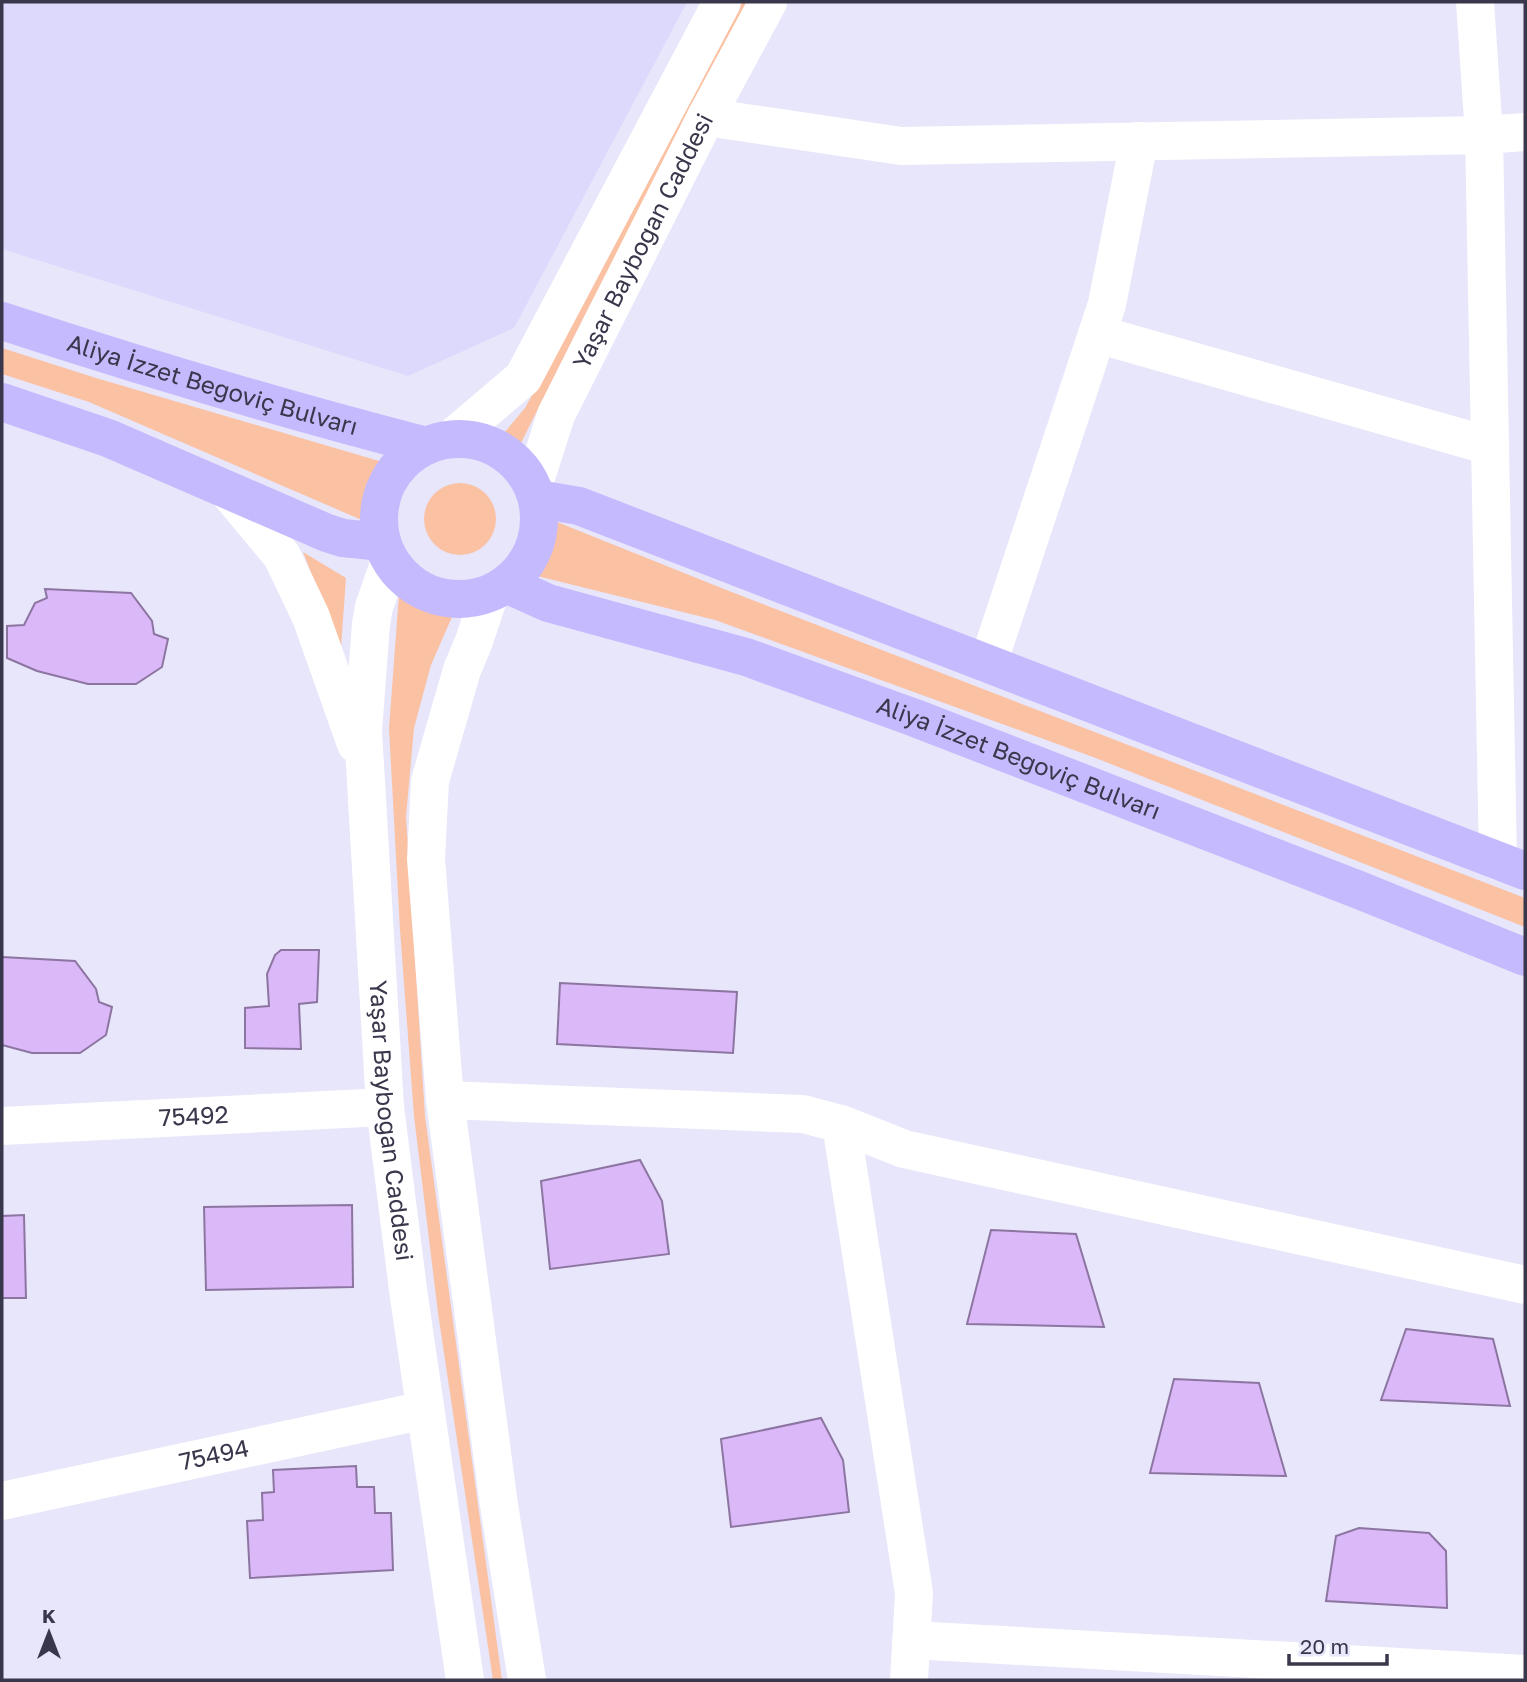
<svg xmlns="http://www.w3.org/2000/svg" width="1527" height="1682" font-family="'Golos Text',sans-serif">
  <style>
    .built { fill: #dcd9fc }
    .green { fill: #fbc1a3 }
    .building { fill: #dbb8f8; stroke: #8d75a1; stroke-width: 2 }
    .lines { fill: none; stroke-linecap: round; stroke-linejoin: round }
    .minor { stroke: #fff; stroke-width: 38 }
    .major { stroke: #c5bafd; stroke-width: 38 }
    .labels { text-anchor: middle; stroke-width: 6; stroke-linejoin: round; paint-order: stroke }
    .street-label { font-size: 24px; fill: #39374b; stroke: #e7e6fb }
  </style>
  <rect width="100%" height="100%" fill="#e7e6fb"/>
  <!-- built -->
  <path class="built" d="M2,2H687L514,328L408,376L2,249Z"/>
  <!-- green -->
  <g class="green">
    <path d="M742,2H749L588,309L520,445L499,439L525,408L582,305Z"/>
    <path d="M2,348L96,378L386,463L371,488L364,521L89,402L2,374Z"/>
    <circle cx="460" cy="519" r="36"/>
    <path d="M552,520L724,589L1525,898V927L1093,757L715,620L537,576L551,547Z"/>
    <path d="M303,552L346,578L338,689L327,615Z"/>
    <path d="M399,594L455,610L431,665L414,728L406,817L425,1116L502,1680H493L438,1313L414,1116L400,930L389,728Z"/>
  </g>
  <!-- building -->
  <g class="building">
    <path d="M45,589L131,593L152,621L154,634L168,639L162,667L136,684H88L37,671L7,658V626L24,625L35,603L47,598Z"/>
    <path d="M281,950H319L317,1002L299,1004L301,1049L245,1048V1008L269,1006L267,974L275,955Z"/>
    <path d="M2,957L75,961L96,989L99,1002L112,1007L106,1035L80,1053H32L2,1045Z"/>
    <path d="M560,983L737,992L733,1053L557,1044Z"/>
    <path d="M640,1160L662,1201L669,1254L550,1269L541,1181Z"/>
    <path d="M352,1205L353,1287L206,1290L204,1207Z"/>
    <path d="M24,1215L26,1298H2V1216Z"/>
    <path d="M991,1230L1076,1234L1104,1327L967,1324Z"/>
    <path d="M1406,1329L1493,1339L1510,1406L1381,1400Z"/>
    <path d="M1174,1379L1259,1383L1286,1476L1150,1473Z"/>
    <path d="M821,1418L843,1460L849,1512L731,1527L721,1439Z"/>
    <path d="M356,1466L357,1487H374L375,1513H391L393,1570L250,1578L247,1521L263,1520L262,1493L274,1492L273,1470Z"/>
    <path d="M1359,1528L1429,1533L1446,1551L1447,1608L1326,1601L1336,1536Z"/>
  </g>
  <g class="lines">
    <!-- minor -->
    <g class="minor">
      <path d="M1475,2L1484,135L1525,132"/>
      <path d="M706,117L901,146L1484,135L1498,861"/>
      <path d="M1097,334L1490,446"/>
      <path d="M451,439L523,378L722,2"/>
      <path id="s1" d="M533,487L556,415L706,117L768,2"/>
      <path d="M227,490L282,556L311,617L356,744"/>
      <path id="s2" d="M390,561L374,607L371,624L363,731L385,1107L409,1297L465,1680"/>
      <path d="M490,593L474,641L462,670L430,781L426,859L445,1100L499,1505L527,1680"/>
      <path d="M988,664L1107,304L1139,141"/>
      <path d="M445,1100L803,1114L841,1124L904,1149L1525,1285"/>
      <path d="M841,1124L914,1593L909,1680"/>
      <path id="s3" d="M2,1126L385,1107"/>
      <path id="s4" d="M2,1501L425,1410"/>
      <path d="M912,1640L1525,1674"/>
    </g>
    <!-- major -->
    <g class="major">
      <path id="s5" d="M2,321C142,367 283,409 426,446"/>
      <path d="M2,402L108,438L327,533L343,538L382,542"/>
      <circle cx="459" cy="519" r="80"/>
      <path d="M538,499L579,506L1525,871"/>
      <path id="s6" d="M506,584L548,603L746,657L915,718L1359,890L1525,957"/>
    </g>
  </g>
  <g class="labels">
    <!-- street labels -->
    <g class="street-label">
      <text dy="8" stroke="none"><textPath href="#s1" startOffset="270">Yaşar Bayboğan Caddesi</textPath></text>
      <text dy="8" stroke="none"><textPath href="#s5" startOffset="220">Aliya İzzet Begoviç Bulvarı</textPath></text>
      <text dy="8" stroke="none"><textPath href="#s6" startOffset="542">Aliya İzzet Begoviç Bulvarı</textPath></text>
      <text dy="8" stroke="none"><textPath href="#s3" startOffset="192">75492</textPath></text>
      <text dy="8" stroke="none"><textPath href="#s2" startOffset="564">Yaşar Bayboğan Caddesi</textPath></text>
      <text dy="8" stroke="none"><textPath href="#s4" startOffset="217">75494</textPath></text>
    </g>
  </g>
  <!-- border -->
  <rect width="1527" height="1682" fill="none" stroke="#39374b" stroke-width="7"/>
  <!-- north arrow -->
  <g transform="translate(49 1633)" stroke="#e7e6fb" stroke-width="5" paint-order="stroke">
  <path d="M0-5L12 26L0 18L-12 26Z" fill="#39374b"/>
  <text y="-10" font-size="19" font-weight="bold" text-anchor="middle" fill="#39374b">K</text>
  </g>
  <!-- scale -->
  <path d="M1289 1654v10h98v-10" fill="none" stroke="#39374b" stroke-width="3.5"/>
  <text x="1300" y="1654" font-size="21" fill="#39374b" stroke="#e7e6fb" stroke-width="5" paint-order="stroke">20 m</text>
</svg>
